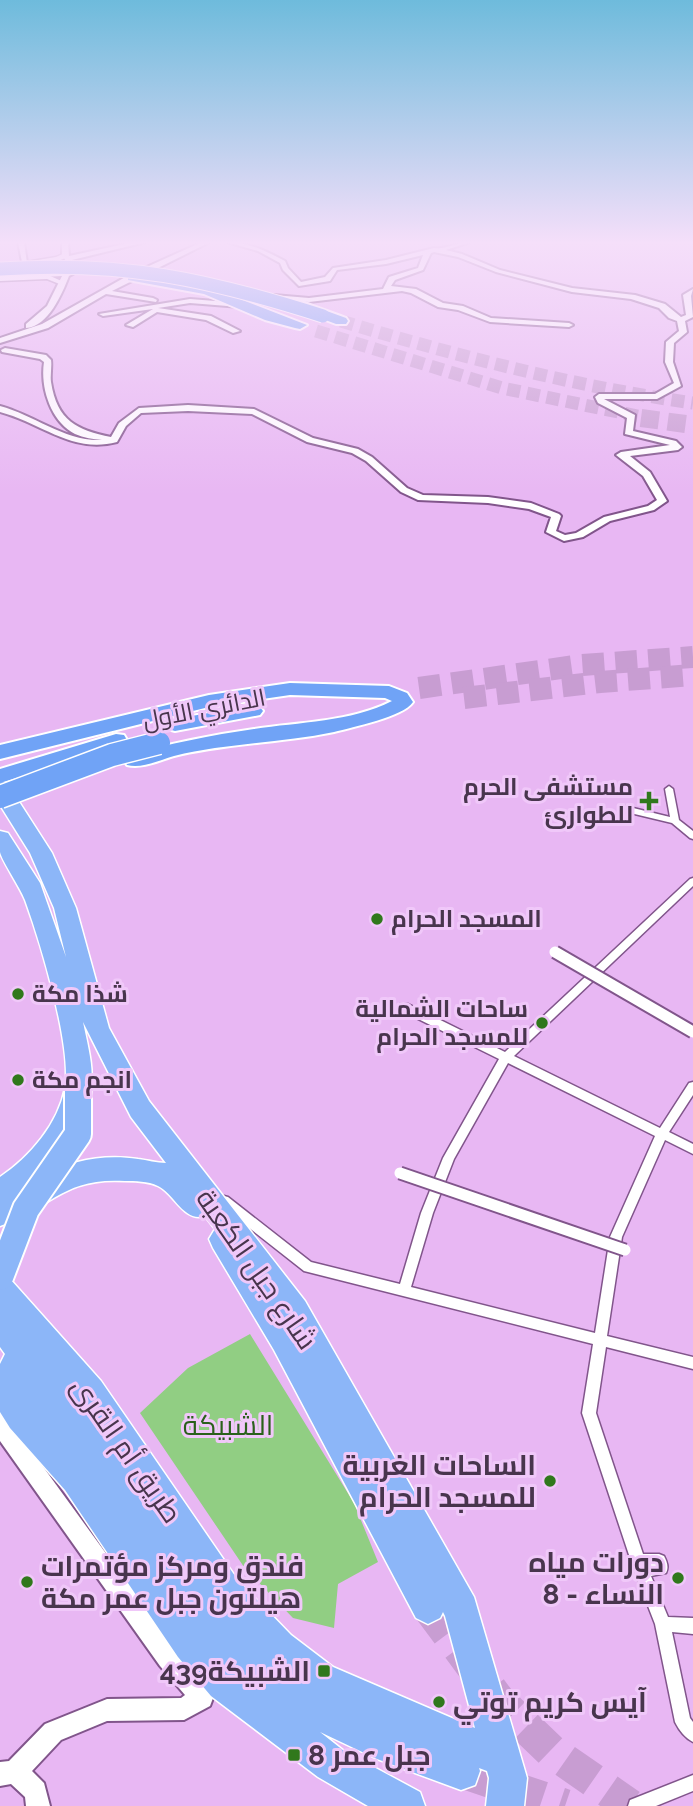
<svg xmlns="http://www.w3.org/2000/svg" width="693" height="1806" font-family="Raleway,Cairo,sans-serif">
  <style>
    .green { fill: #91ce83 }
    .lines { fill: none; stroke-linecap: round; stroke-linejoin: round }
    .trunk-tunnel { stroke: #c89dd2; stroke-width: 34; stroke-dasharray: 34 18; stroke-linecap: butt }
    .motorway-tunnel-far2 { stroke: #c89dd2; stroke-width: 13; stroke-dasharray: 13 7; stroke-linecap: butt }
    .motorway-tunnel-far1 { stroke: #c89dd2; stroke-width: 18; stroke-dasharray: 18 9; stroke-linecap: butt }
    .motorway-tunnel { stroke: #c89dd2; stroke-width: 22; stroke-dasharray: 22 11; stroke-linecap: butt }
    .pedestrian-casing { stroke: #81558b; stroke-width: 3 }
    .minor-casing { stroke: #81558b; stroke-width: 4 }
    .tertiary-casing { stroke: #81558b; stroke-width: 3 }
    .trunk-casing { stroke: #fff; stroke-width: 3 }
    .motorway-casing { stroke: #fff; stroke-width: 4 }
    .pedestrian { fill: #fff; fill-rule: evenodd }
    .minor { fill: #fff; fill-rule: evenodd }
    .tertiary { fill: #fff; fill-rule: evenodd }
    .trunk { fill: #8cb6f8; fill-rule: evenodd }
    .motorway { fill: #70a3f6; fill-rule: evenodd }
    .pedestrian-bridge-casing { stroke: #81558b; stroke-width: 15; stroke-linecap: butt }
    .trunk-bridge-casing { stroke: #fff; stroke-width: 30; stroke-linecap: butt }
    .motorway-bridge-far1-casing { stroke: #fff; stroke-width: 15; stroke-linecap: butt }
    .motorway-bridge-casing { stroke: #fff; stroke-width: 25; stroke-linecap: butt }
    .pedestrian-bridge { stroke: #fff; stroke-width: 11 }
    .trunk-bridge { stroke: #8cb6f8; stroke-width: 26 }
    .motorway-bridge-far1 { stroke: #70a3f6; stroke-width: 13 }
    .motorway-bridge { stroke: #70a3f6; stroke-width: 22 }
    .poi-dot { fill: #30781c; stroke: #f0c8f9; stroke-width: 2.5 }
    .labels { text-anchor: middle; stroke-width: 6; stroke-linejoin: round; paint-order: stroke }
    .street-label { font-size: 24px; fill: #48354d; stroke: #f0c8f9 }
    .poi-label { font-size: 24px; font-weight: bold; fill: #48354d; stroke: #f0c8f9; text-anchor: start }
    .near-street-label { font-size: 28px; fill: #48354d; stroke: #f0c8f9 }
    .near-park-label { font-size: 28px; fill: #2a611b; stroke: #f0c8f9 }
    .near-poi-label { font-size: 28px; font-weight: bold; fill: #48354d; stroke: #f0c8f9; text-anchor: end }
  </style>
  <rect width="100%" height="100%" fill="#e8b7f3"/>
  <!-- green -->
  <path class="green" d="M250,1334L354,1503L378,1562L338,1584L334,1628L293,1618L244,1567L140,1413L188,1368Z"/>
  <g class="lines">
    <!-- trunk-tunnel -->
    <g class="trunk-tunnel">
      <path d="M428,1606L498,1700L551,1751L630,1806"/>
      <path d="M461,1771L565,1806"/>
    </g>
    <!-- motorway-tunnel-far2 -->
    <g class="motorway-tunnel-far2">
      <path d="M341,321C457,356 573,386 693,403"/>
      <path d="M316,331L502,388L652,419"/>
    </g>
    <!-- motorway-tunnel-far1 -->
    <path class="motorway-tunnel-far1" d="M641,418L693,425"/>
    <!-- motorway-tunnel -->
    <g class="motorway-tunnel">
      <path d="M419,688L582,665L693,657"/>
      <path d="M464,698L600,682L693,675"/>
    </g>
    <!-- pedestrian casing -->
    <g class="pedestrian-casing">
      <g id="pedestrian">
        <path d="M669,786L673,789L679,820L693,831V839L690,838L672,823L622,811L621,809L625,806L670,817L665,789Z"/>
        <path d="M693,878V886L514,1056L660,1128L689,1083L693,1082V1095L669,1132L693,1144V1154L665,1140L622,1237L607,1336L693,1357V1369L606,1347L596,1413L643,1554H659L664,1556C667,1562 669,1567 666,1573L651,1576L668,1617L693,1618V1634L672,1632L690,1718L693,1722V1742C685,1738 679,1730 675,1722L655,1624L634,1570L582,1413L593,1344L304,1271L220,1205L218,1201L220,1197L224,1196L228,1197L311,1262L400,1284L421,1213L443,1158L499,1059L400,1010L399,1007L400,1004H408L505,1052L690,879ZM508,1063L655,1136L610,1237L595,1333L411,1287L433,1213L454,1159Z"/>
        <path d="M693,1775V1791L656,1806H628L630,1800Z"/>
      </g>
    </g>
    <!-- minor casing -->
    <g class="minor-casing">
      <g id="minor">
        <path d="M18,242H24L27,263L22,262Z"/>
        <path d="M62,242H68L69,256L134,242H146L72,260L73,263L71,272L73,274L69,276C62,294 48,327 26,328V324L47,306L62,276L0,279V275L64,272L67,263L62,255Z"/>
        <path d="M202,242H210L112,291L153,298L157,300L156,302L106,294L48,328L0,343V338L42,324L129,275Z"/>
        <path d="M227,242C248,242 266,251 285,261L288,268L301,282L325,277L333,268L386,260L434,248C445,250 458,242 470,242L446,250L462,254L500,270L572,288L635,295L665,304L681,317L686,315L683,295L693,289L691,296L693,317L685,321L687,332L674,343L673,362L681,386L657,399H604L635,415L633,431L676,441L682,447L678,450L630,456L650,472L667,501L654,510L610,521L583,537L564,541L546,532L551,517L529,509L488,503L418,500L401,492L366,461L352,453L307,442L252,414L188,411L141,413L126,426L117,442C72,454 42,423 0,412V406C34,415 66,442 102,440C93,439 84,438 75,434C51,422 40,388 44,362L40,359L2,352L1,350L5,348L46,355L51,360C52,367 50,375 51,382C57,421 77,430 111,437L119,423L139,408L188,405L254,409L313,438L358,449L372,457L407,488L423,495L488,497L531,503L559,514L561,516L556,531L565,535L576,533L604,517L648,506L657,500L643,476L616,455L621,452L670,445L625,434L627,418L598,403L595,397L599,394H655L674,383L665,362L666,342L679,331L677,321L669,318L659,308L631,299L572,292L496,272L458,257L434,252L431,253L423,270L395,280L391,286L416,289L443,303L463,306L491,318L569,323L573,325L569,327L490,322L458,310L438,307L411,293L402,291L309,302L277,299L273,297L274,295L309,298L383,289L389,277L418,268L423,255L386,264L337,270L330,281L299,286L283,270L280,263L258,251Z"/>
        <path d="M190,299L240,303L244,305L240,307L190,303L158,308L211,316L240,331L233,333L206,320L157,312L133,327L126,325L153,309L103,316L99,314Z"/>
        <path d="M0,1414L7,1417L176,1650L210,1690L213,1698L210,1706L184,1720L107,1721L61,1740L32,1771L44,1783L50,1806H26L25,1797L11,1784L0,1786V1762L9,1761L45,1724L107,1699L181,1698L185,1695L160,1666L0,1441Z"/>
      </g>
    </g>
    <!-- tertiary casing -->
    <g class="tertiary-casing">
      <g id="tertiary">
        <path d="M65,253L68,257L58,261L30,264L26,262L56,257Z"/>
        <path d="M48,275L66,283L62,285L47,279L0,281V277Z"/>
      </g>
    </g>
    <!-- trunk casing -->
    <g class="trunk-casing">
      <path id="trunk" d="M0,781L7,783L52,853L76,908L109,1028L149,1101L305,1301L474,1597L527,1778L524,1806H486L489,1778L487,1771L479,1768L480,1771L475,1785L461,1790L377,1759L320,1732L344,1751L420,1792L425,1806H368L318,1777L211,1696L178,1657L65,1490L10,1428L0,1412V1364L5,1354L0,1347V1275L10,1279L101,1381L237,1579L291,1635L333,1667L475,1728L445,1616L443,1612L440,1618L428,1624L416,1618L274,1350L213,1248L209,1239L215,1229L205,1216C184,1223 174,1193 158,1186C148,1181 135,1181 125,1181C63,1177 51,1208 0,1226V1177C30,1157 58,1124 65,1088C72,1046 40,941 25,900C20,887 2,861 0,852C0,846 0,837 0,831L8,833L40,883L66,957L54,908L30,853L0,805ZM83,1022L131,1117L166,1163C157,1163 147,1160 138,1159C104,1154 71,1160 40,1177C63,1153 86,1120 91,1087C94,1066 87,1043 83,1022Z"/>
    </g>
    <!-- motorway casing -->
    <g class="motorway-casing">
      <g id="motorway">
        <path d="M132,273L211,288L307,325L300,329L295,328L265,320L204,294L128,280V274Z"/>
        <path d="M299,301L346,318L348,321L346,324H336L294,308V302Z"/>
        <path d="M290,683L389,686L407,693L413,702C403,717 353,727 334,732C282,743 227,743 174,756C160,760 142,769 127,765L124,760L127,755C169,744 211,735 254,729C299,722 351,722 392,701L385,698L290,695L209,707L0,759V745L209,695Z"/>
        <path d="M253,705L260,707L263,711L260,715L175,731L168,729L164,725L168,721L175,719Z"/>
        <path d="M116,734L124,735L127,740L124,745L0,783V769Z"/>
      </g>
    </g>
    <!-- pedestrian -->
    <use href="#pedestrian" class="pedestrian"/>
    <!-- minor -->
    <use href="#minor" class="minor"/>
    <!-- tertiary -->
    <use href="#tertiary" class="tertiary"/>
    <!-- trunk -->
    <use href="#trunk" class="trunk"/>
    <!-- motorway -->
    <use href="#motorway" class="motorway"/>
    <!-- pedestrian-bridge casing -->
    <g class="pedestrian-bridge-casing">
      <g id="pedestrian-bridge">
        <path d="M555,952L693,1032"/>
        <path d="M400,1173L625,1250"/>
      </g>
    </g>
    <!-- trunk-bridge casing -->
    <g class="trunk-bridge-casing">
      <path id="trunk-bridge" d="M0,1277L26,1209L78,1134V1083"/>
    </g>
    <!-- motorway-bridge-far1 casing -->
    <g class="motorway-bridge-far1-casing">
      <path id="motorway-bridge-far1" d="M0,269C123,261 207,279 323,316"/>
    </g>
    <!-- motorway-bridge casing -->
    <g class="motorway-bridge-casing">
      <path id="motorway-bridge" d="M0,797L112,755L159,743"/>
    </g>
    <!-- pedestrian-bridge -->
    <use href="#pedestrian-bridge" class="pedestrian-bridge"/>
    <!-- trunk-bridge -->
    <use href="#trunk-bridge" class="trunk-bridge"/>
    <!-- motorway-bridge-far1 -->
    <use href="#motorway-bridge-far1" class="motorway-bridge-far1"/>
    <!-- motorway-bridge -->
    <use href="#motorway-bridge" class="motorway-bridge"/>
  </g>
  <!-- sky -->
  <linearGradient id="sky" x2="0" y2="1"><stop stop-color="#6ebbdc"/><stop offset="0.49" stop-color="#f5dffa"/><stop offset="1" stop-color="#f5dffa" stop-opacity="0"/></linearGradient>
  <rect width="693" height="495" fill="url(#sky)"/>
  <!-- markers -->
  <g class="poi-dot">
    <path d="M645.5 790.5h7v7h7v7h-7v7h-7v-7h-7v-7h7z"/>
    <circle cx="377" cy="919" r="7"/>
    <circle cx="18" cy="994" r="7"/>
    <circle cx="542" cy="1023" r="7"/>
    <circle cx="18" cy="1080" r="7"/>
    <circle cx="550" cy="1481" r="7"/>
    <circle cx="678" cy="1578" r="7"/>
    <circle cx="27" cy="1582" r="7"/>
    <rect x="317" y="1664" width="14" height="14" rx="3.5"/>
    <circle cx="439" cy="1702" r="7"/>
    <rect x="287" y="1748" width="14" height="14" rx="3.5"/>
  </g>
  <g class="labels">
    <!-- street labels -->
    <g class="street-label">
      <text transform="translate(204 709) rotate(-11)" y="8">الدائري الأول</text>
    </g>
    <!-- poi labels -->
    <g class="poi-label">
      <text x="633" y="795" text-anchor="end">مستشفى الحرم<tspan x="633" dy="28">للطوارئ</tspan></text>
      <text x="391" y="927">المسجد الحرام</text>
      <text x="32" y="1002">شذا مكة</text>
      <text x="528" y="1017" text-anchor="end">ساحات الشمالية<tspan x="528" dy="28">للمسجد الحرام</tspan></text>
      <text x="32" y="1088">انجم مكة</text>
    </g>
    <!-- near-street labels -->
    <g class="near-street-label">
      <text transform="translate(257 1269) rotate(55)" y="10">شارع جبل الكعبة</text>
      <text transform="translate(127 1450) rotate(55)" y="10">طريق أم القرى</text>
    </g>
    <!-- near-park labels -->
    <g class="near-park-label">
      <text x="228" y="1435">الشبيكة</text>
    </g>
    <!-- near-poi labels -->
    <g class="near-poi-label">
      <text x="536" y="1475">الساحات الغربية<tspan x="536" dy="32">للمسجد الحرام</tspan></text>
      <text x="664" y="1572">دورات مياه<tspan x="664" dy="32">النساء - 8</tspan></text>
      <text x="41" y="1576" text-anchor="start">فندق ومركز مؤتمرات<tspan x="41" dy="32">هيلتون جبل عمر مكة</tspan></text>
      <text x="310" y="1681">الشبيكة439</text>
      <text x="453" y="1712" text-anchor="start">آيس كريم توتي</text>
      <text x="308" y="1765" text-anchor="start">جبل عمر 8</text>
    </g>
  </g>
</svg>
